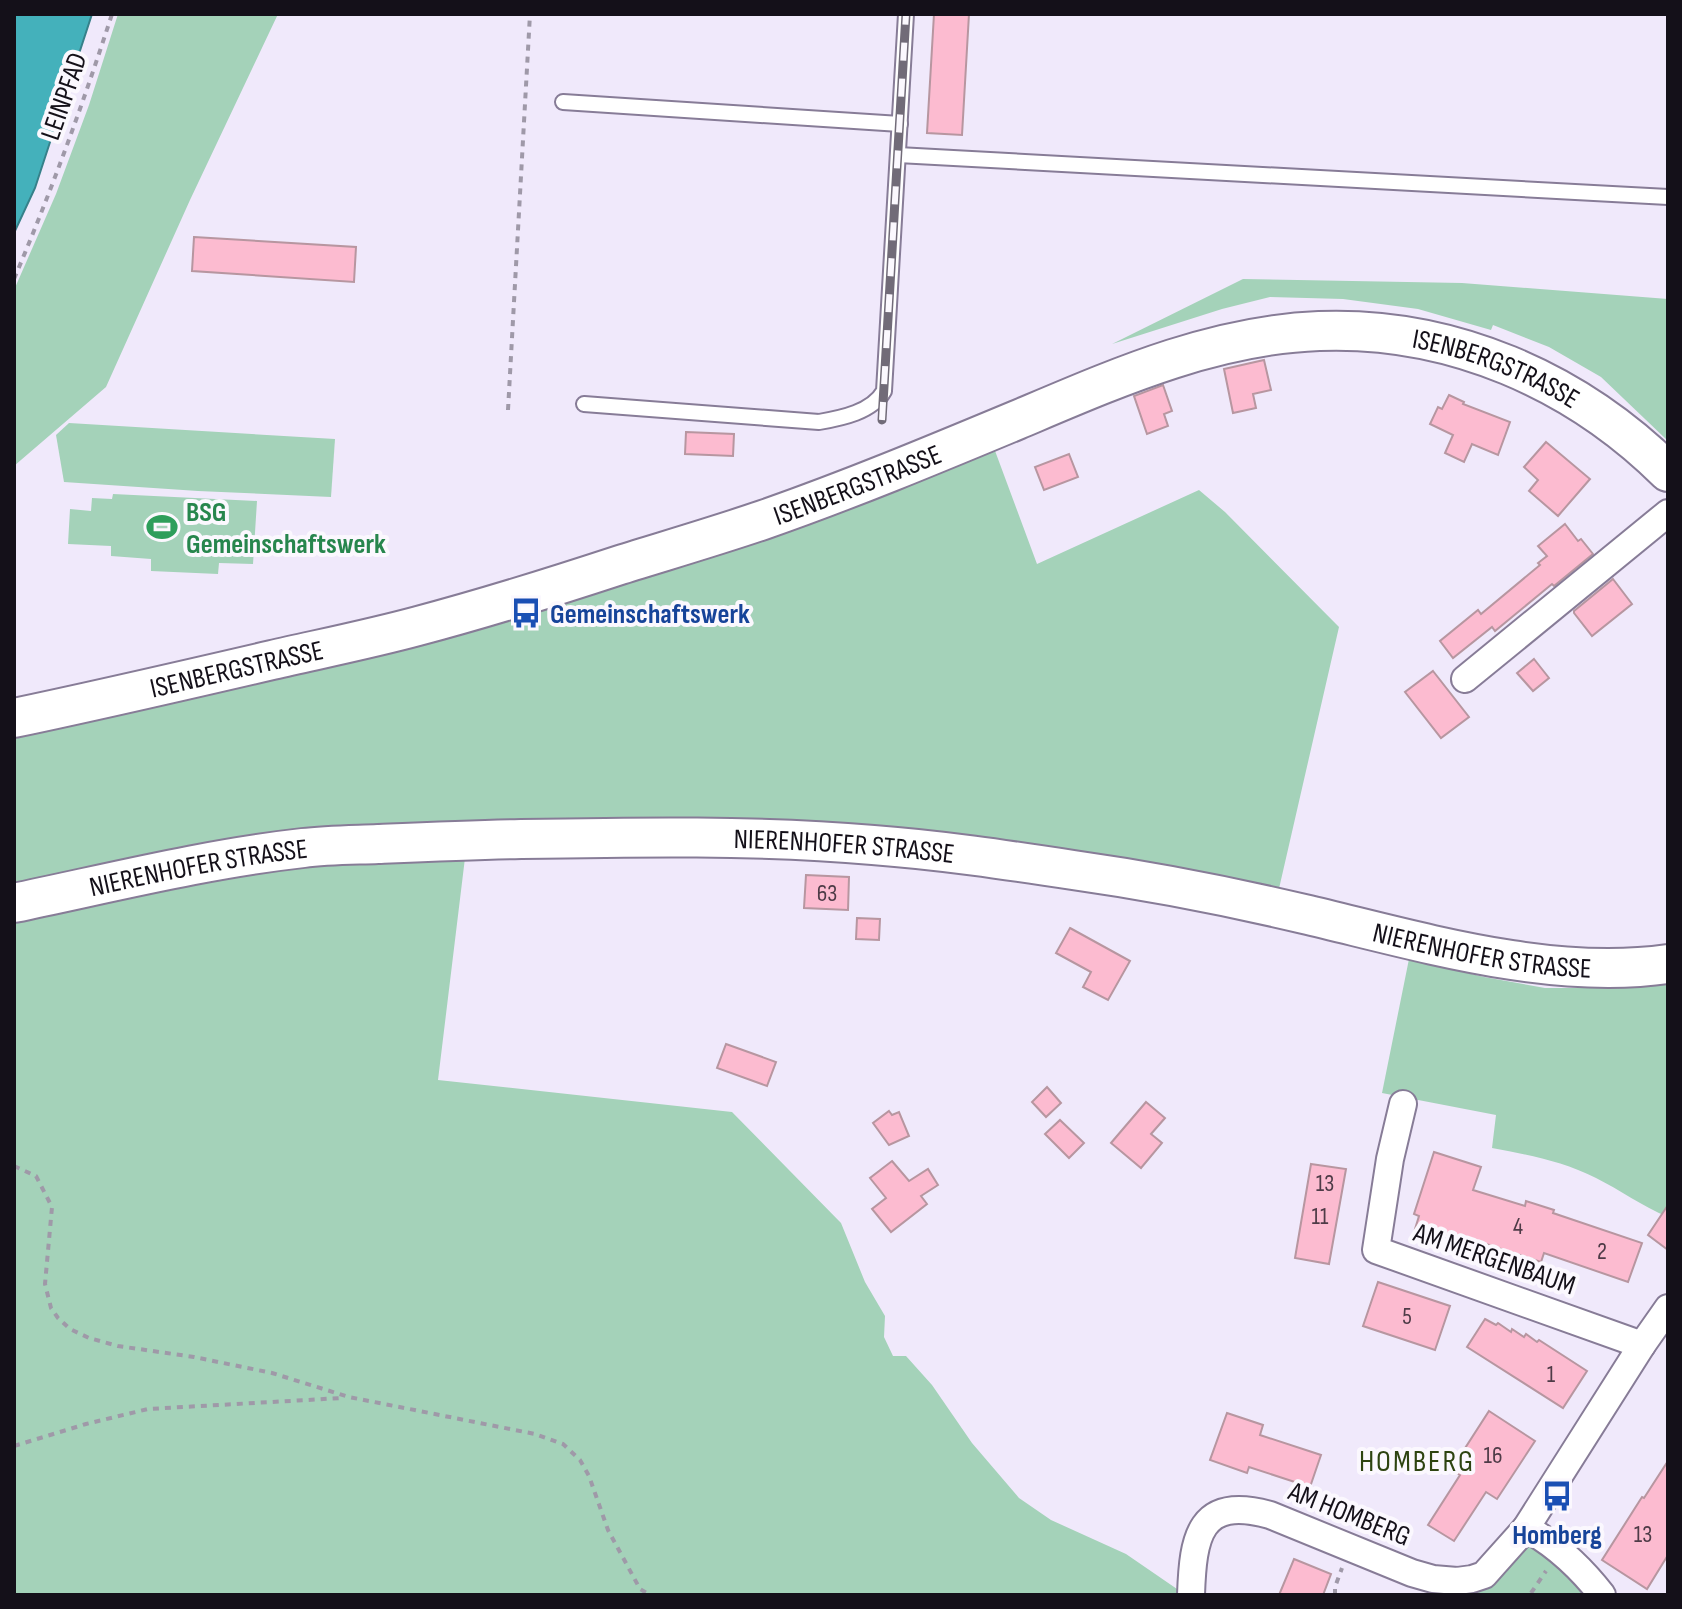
<svg xmlns="http://www.w3.org/2000/svg" width="1682" height="1609" font-family="'Sofia Sans Condensed',sans-serif">
  <style>
    .green { fill: #a4d2b9 }
    .water { fill: #44b1bb; stroke: #36818a; stroke-width: 2 }
    .building { fill: #fcbbd0; stroke: #b796a0; stroke-width: 2 }
    .lines { fill: none; stroke-linecap: round; stroke-linejoin: round }
    .lane-casing { stroke: #877c97; stroke-width: 18 }
    .street-casing { stroke: #877c97; stroke-width: 30 }
    .secondary-casing { stroke: #877c97; stroke-width: 42 }
    .path { stroke: #9f99a8; stroke-width: 4; stroke-dasharray: 6 6; stroke-linecap: butt }
    .lane { stroke: #fff; stroke-width: 14 }
    .street { stroke: #fff; stroke-width: 26 }
    .secondary { stroke: #fff; stroke-width: 38 }
    .rail-casing { stroke: #716b78; stroke-width: 9 }
    .rail { stroke: #fbf8fe; stroke-width: 6; stroke-dasharray: 18; stroke-linecap: butt }
    .labels { text-anchor: middle; stroke-width: 8; stroke-linejoin: round; paint-order: stroke }
    .number-label { font-size: 24px; fill: #4e3b47 }
    .street-label { font-size: 28px; fill: #141019; stroke: #fbf8fe }
    .leisure-label { font-size: 28px; font-weight: bold; fill: #27864d; stroke: #fbf8fe; text-anchor: start }
    .transit-label { font-size: 28px; font-weight: bold; fill: #164399; stroke: #fbf8fe; text-anchor: start }
    .neighbourhood-label { font-size: 30px; letter-spacing: 2px; fill: #2e4411; stroke: #fbf8fe }
  </style>
  <rect width="100%" height="100%" fill="#f0e9fb"/>
  <!-- green -->
  <g class="green">
    <path d="M118,14H278L190,200L106,387L14,466V290L56,194L89,105Z"/>
    <path d="M1243,279L1462,283L1668,299V441L1601,377L1549,347L1493,325L1491,330L1418,309L1343,299L1270,297L1222,309L1112,344Z"/>
    <path d="M69,423L335,439L331,497L198,491L64,482L56,435Z"/>
    <path d="M991,440L1037,564L1199,490L1225,512L1339,627L1278,893L469,825L438,1080L732,1112L841,1223L865,1282L885,1316L884,1337L893,1356H906L932,1385L972,1443L1019,1498L1051,1520L1126,1554L1177,1589V1595H14V734Z"/>
    <path d="M113,494L257,501L253,564L219,563L218,574L151,571V559L111,556V546L68,544L70,509L91,511L92,498L112,499Z"/>
    <path d="M1409,959L1484,977L1545,988H1602L1668,984V1217C1642,1206 1620,1190 1596,1178C1562,1161 1529,1155 1492,1148L1496,1115L1382,1093Z"/>
    <path d="M1535,1527L1591,1595H1476Z"/>
  </g>
  <!-- water -->
  <path class="water" d="M14,14H92L35,188L14,233Z"/>
  <!-- building -->
  <g class="building">
    <path d="M934,14H969L962,135L927,133Z"/>
    <path d="M194,237L356,247L354,282L192,271Z"/>
    <path d="M1264,360L1271,390L1253,394L1256,408L1233,413L1224,369Z"/>
    <path d="M1163,385L1172,411L1164,414L1168,426L1147,434L1134,396Z"/>
    <path d="M1449,395L1464,402L1463,404L1510,422L1498,455L1472,444L1464,462L1445,453L1453,435L1430,424L1438,407L1442,409Z"/>
    <path d="M686,432L734,434L733,456L685,454Z"/>
    <path d="M1546,442L1590,479L1558,516L1529,491L1538,480L1524,467Z"/>
    <path d="M1069,454L1078,477L1044,490L1035,467Z"/>
    <path d="M1565,524L1578,541L1581,539L1593,554L1554,586L1552,584L1495,631L1492,627L1453,658L1440,641L1478,610L1481,614L1540,565L1538,563L1547,556L1538,546Z"/>
    <path d="M1613,579L1632,604L1592,636L1574,613V611Z"/>
    <path d="M1534,659L1549,678L1533,691L1517,673Z"/>
    <path d="M1433,671L1469,717L1441,738L1405,692Z"/>
    <path d="M806,875L849,877L848,910L804,908Z"/>
    <path d="M857,918L880,919L879,940L856,939Z"/>
    <path d="M1070,928L1130,961L1108,1000L1083,987L1091,972L1056,953Z"/>
    <path d="M726,1044L776,1062L767,1086L717,1068Z"/>
    <path d="M1047,1087L1061,1103L1046,1117L1032,1102Z"/>
    <path d="M1146,1102L1165,1118L1151,1134L1162,1143L1141,1168L1111,1143Z"/>
    <path d="M889,1111L892,1115L899,1112L909,1136L889,1145L873,1123Z"/>
    <path d="M1060,1120L1084,1143L1069,1158L1045,1134Z"/>
    <path d="M1434,1152L1481,1167L1473,1190L1525,1206L1526,1201L1554,1210L1553,1213L1642,1243L1628,1282L1544,1253L1541,1262L1483,1243L1481,1248L1415,1229L1419,1216L1414,1214Z"/>
    <path d="M892,1161L909,1181L928,1169L938,1185L921,1196L927,1204L891,1232L872,1209L886,1198L870,1178Z"/>
    <path d="M1311,1164L1346,1169L1329,1264L1295,1258Z"/>
    <path d="M1668,1205V1250L1648,1235Z"/>
    <path d="M1378,1282L1450,1306L1435,1350L1363,1326Z"/>
    <path d="M1485,1319L1496,1325L1498,1323L1511,1332L1512,1329L1524,1337L1526,1334L1537,1342L1539,1340L1587,1371L1563,1408L1467,1347Z"/>
    <path d="M1489,1411L1535,1441L1497,1499L1486,1492L1454,1541L1428,1525L1460,1475L1451,1470Z"/>
    <path d="M1227,1413L1263,1425L1260,1435L1321,1455L1310,1487L1249,1467L1247,1473L1210,1460Z"/>
    <path d="M1668,1461V1555L1647,1589L1602,1560L1642,1497L1644,1498Z"/>
    <path d="M1294,1559L1331,1574L1323,1595H1279Z"/>
  </g>
  <g class="lines">
    <!-- lane casing -->
    <g class="lane-casing">
      <g id="lane">
        <path d="M563,102L900,124"/>
        <path d="M898,155L1668,197"/>
        <path d="M584,404L819,422C842,418 872,412 884,391L906,14"/>
      </g>
    </g>
    <!-- street casing -->
    <g class="street-casing">
      <g id="street">
        <path d="M1465,679L1668,513"/>
        <path d="M1403,1104L1390,1159L1376,1250L1642,1345"/>
        <path d="M1526,1528C1555,1544 1581,1568 1602,1595"/>
        <path d="M1191,1595C1193,1537 1199,1495 1270,1515L1412,1573L1433,1579L1457,1581L1472,1579L1484,1575L1492,1566L1526,1528L1642,1345L1668,1308"/>
      </g>
    </g>
    <!-- secondary casing -->
    <g class="secondary-casing">
      <g id="secondary">
        <path id="s1" d="M14,718C100,700 186,680 272,660C320,649 370,639 418,626C486,608 553,587 620,565C668,550 716,536 763,520C849,490 933,455 1017,420C1114,379 1212,335 1319,331C1451,326 1575,380 1668,472"/>
        <path id="s2" d="M14,903C110,883 205,859 303,848C327,845 353,845 378,844C426,842 473,840 521,839C638,837 756,835 873,845C940,850 1007,860 1073,870C1151,881 1228,896 1304,914C1419,941 1549,981 1668,964"/>
      </g>
    </g>
    <!-- path -->
    <g class="path">
      <path d="M14,279C51,192 83,104 112,14"/>
      <path d="M508,410L530,14"/>
      <path d="M14,1166L36,1176L52,1207L45,1284L51,1308L58,1318L70,1329L89,1338L118,1346L194,1357L272,1373L349,1397L535,1434L563,1444L580,1460L589,1476L608,1530L640,1589L650,1595"/>
      <path d="M14,1446L86,1424L148,1409L342,1398"/>
      <path d="M1531,1593L1546,1571"/>
      <path d="M1335,1595V1587L1342,1568"/>
    </g>
    <!-- lane -->
    <use href="#lane" class="lane"/>
    <!-- street -->
    <use href="#street" class="street"/>
    <!-- secondary -->
    <use href="#secondary" class="secondary"/>
    <!-- rail casing -->
    <g class="rail-casing">
      <path id="rail" d="M882,420L906,14"/>
    </g>
    <!-- rail -->
    <use href="#rail" class="rail"/>
  </g>
  <!-- icons -->
  <defs>
    <g id="stadium-bare" transform="scale(2.4)"><path d="M0-5a6.5 5 0 1 0 0 10a6.5 5 0 1 0 0-10ZM-3.5-1.8h7v3.6h-7Z" fill="#2e9e5b" stroke="#fbf8fe" stroke-width="2.5" paint-order="stroke"/></g>
    <g id="bus-bare" transform="scale(2.4)"><path d="M-5-6H5V4H4V6H2V4H-2V6H-4V4H-5ZM-3.5-4V0h7V-4ZM-3.5 1.2v1.5H-2V1.2ZM2 1.2v1.5H3.5V1.2Z" fill="#1a4fb4" stroke="#fbf8fe" stroke-width="2.5" paint-order="stroke"/></g>
  </defs>
  <g fill-rule="evenodd">
    <use href="#stadium-bare" x="162" y="527"/>
    <use href="#bus-bare" x="526" y="613"/>
    <use href="#bus-bare" x="1557" y="1496"/>
  </g>
  <g class="labels">
    <!-- number labels -->
    <g class="number-label">
      <text x="827" y="901">63</text>
      <text x="1325" y="1191">13</text>
      <text x="1320" y="1224">11</text>
      <text x="1518" y="1234">4</text>
      <text x="1602" y="1259">2</text>
      <text x="1407" y="1324">5</text>
      <text x="1551" y="1382">1</text>
      <text x="1493" y="1463">16</text>
      <text x="1643" y="1542">13</text>
    </g>
    <!-- street labels -->
    <g class="street-label">
      <text transform="translate(63 96) rotate(-71)" y="10">LEINPFAD</text>
      <text dy="10" stroke="none"><textPath href="#s1" startOffset="1548">ISENBERGSTRASSE</textPath></text>
      <text dy="10" stroke="none"><textPath href="#s1" startOffset="876">ISENBERGSTRASSE</textPath></text>
      <text dy="10" stroke="none"><textPath href="#s1" startOffset="228">ISENBERGSTRASSE</textPath></text>
      <text dy="10" stroke="none"><textPath href="#s2" startOffset="836">NIERENHOFER STRASSE</textPath></text>
      <text dy="10" stroke="none"><textPath href="#s2" startOffset="188">NIERENHOFER STRASSE</textPath></text>
      <text dy="10" stroke="none"><textPath href="#s2" startOffset="1484">NIERENHOFER STRASSE</textPath></text>
      <text transform="translate(1495 1258) rotate(19)" y="10">AM MERGENBAUM</text>
      <text transform="translate(1350 1513) rotate(22)" y="10">AM HOMBERG</text>
    </g>
    <!-- leisure labels -->
    <g class="leisure-label">
      <text x="186" y="521">BSG<tspan x="186" dy="32">Gemeinschaftswerk</tspan></text>
    </g>
    <!-- transit labels -->
    <g class="transit-label">
      <text x="550" y="623">Gemeinschaftswerk</text>
      <text x="1557" y="1544" text-anchor="middle">Homberg</text>
    </g>
    <!-- neighbourhood labels -->
    <g class="neighbourhood-label">
      <text x="1417" y="1471">HOMBERG</text>
    </g>
  </g>
  <!-- border -->
  <rect width="1682" height="1609" fill="none" stroke="#141019" stroke-width="32"/>
</svg>
